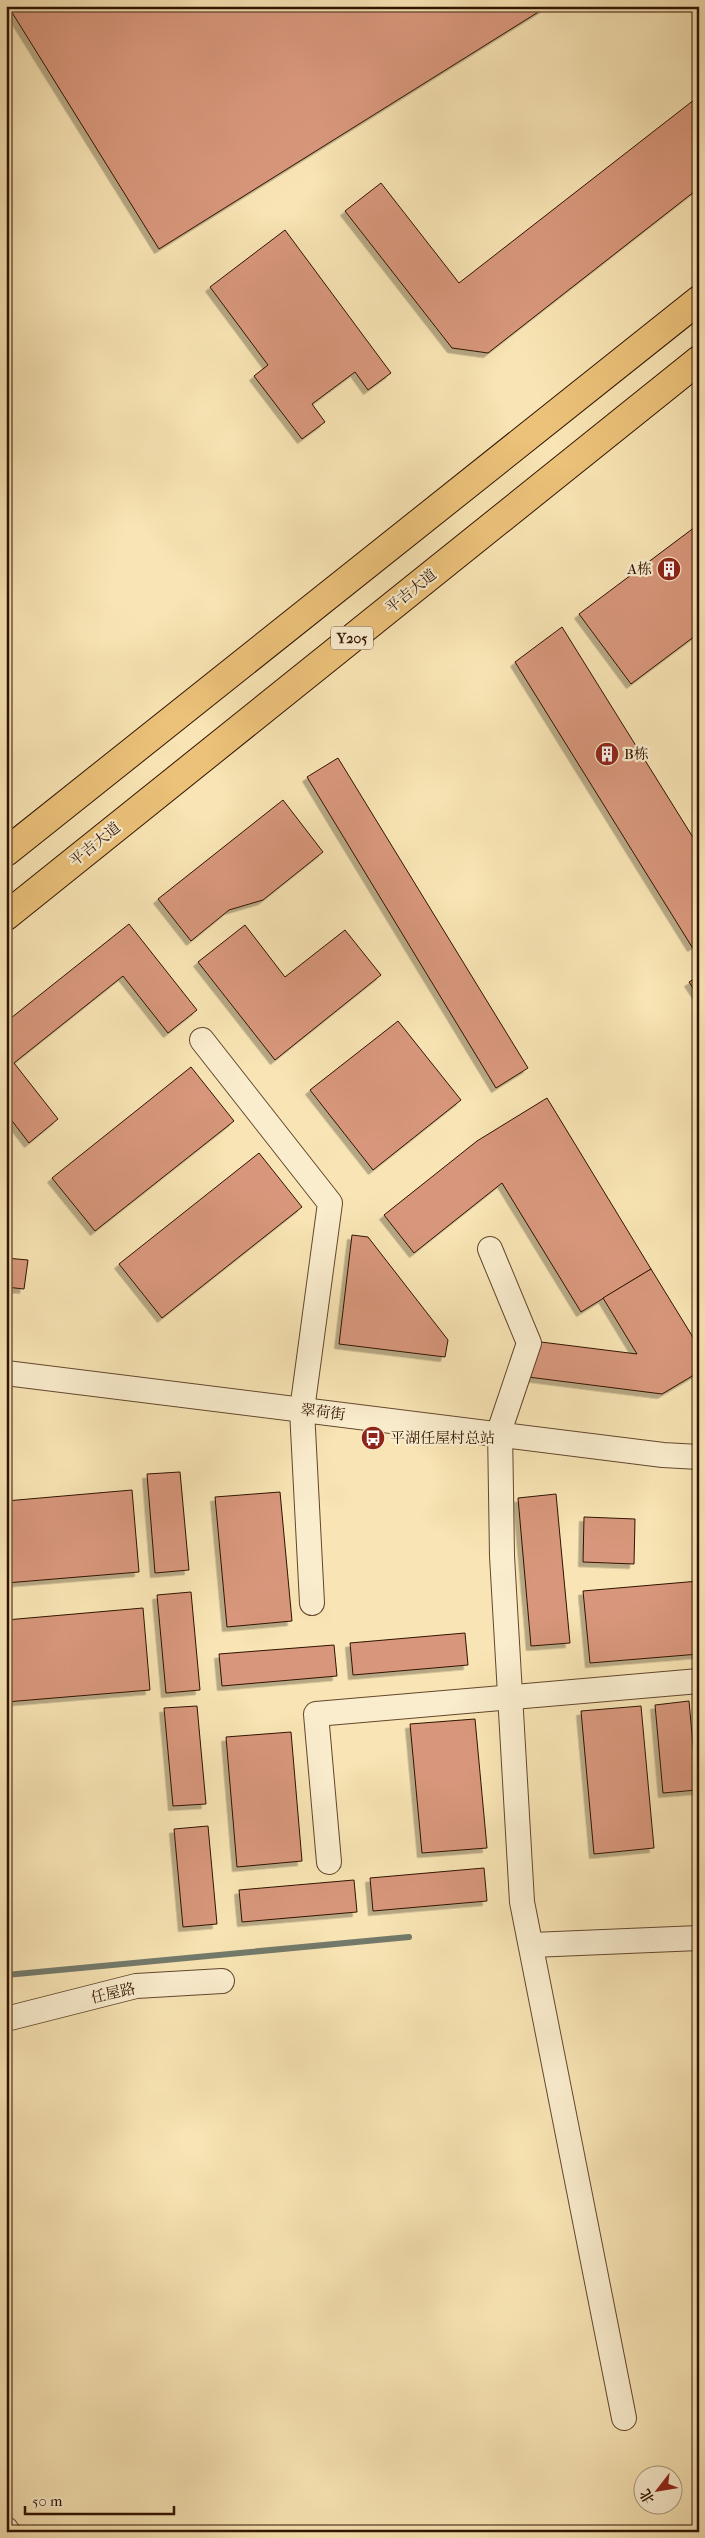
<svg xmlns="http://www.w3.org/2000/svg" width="705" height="2538" font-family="'IM FELL French Canon','Noto Serif SC',serif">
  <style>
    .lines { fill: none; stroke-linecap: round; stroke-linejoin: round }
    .stream { stroke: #737a6b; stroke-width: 6 }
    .building { fill: #d8977c; stroke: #301300; filter: url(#shadow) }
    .minor-casing { stroke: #62472d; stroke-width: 26 }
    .major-casing { stroke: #301300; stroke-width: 30 }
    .minor { stroke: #faedce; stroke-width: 24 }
    .major { stroke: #ecc27a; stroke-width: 28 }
    .labels { text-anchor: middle; stroke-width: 4.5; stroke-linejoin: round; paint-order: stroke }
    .shield { fill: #faedce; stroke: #6d543e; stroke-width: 1 }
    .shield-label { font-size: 14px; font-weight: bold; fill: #301300 }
    .poi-label { font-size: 15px; fill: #301300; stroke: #faedce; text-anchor: start }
    .street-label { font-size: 15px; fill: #301300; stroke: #faedce }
  </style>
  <defs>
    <filter id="shadow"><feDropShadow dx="-4.5" dy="4.5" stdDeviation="0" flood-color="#0004"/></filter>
  </defs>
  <rect width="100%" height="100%" fill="#f8e4b4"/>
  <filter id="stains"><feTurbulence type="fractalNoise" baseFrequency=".004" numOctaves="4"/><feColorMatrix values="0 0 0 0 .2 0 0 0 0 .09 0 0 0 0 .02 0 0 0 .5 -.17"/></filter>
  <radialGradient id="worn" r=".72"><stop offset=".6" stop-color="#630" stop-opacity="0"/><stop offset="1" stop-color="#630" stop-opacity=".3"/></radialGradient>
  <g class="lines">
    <!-- stream -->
    <path class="stream" d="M6,1975L409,1937"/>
  </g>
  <!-- building -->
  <g class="building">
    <path d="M8,6H548L159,249Z"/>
    <path d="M699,96V188L488,353L452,348L345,211L381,183L459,283Z"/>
    <path d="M285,230L391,373L368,390L355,372L312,404L325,422L302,439L254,376L268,365L210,287Z"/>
    <path d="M699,524V633L631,684L579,614Z"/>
    <path d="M562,627L699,847V943L692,947L515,662Z"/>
    <path d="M338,758L528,1068L496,1088L307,777Z"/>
    <path d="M283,800L323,852L263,900L229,910L191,941L158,899Z"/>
    <path d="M129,924L197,1010L168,1033L123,976L14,1063L58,1119L29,1143L6,1113V1022Z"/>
    <path d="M245,925L285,977L345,930L381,975L275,1060L198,962Z"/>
    <path d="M699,976V997L689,982Z"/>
    <path d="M398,1021L461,1100L373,1170L310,1090Z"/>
    <path d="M191,1067L234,1121L95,1231L52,1178Z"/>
    <path d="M547,1098L651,1269L581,1312L502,1183L414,1253L384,1215L477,1141Z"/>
    <path d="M259,1153L302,1207L162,1318L119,1264Z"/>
    <path d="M352,1235L368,1237L448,1340L445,1357L339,1344Z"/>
    <path d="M6,1258L28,1260L24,1289L6,1287Z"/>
    <path d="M651,1269L699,1347V1372L662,1394L528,1377L533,1341L637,1354L603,1298Z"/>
    <path d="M180,1472L189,1570L155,1573L147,1474Z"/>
    <path d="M132,1490L139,1572L6,1583V1501Z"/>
    <path d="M280,1492L292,1621L227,1627L215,1497Z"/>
    <path d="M556,1494L570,1643L531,1646L518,1498Z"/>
    <path d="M584,1517L635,1519L634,1564L583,1562Z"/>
    <path d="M699,1581V1654L590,1663L583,1591Z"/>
    <path d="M191,1592L200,1690L166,1693L157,1595Z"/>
    <path d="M143,1608L150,1690L6,1702V1620Z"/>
    <path d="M465,1633L468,1665L353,1675L350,1643Z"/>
    <path d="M334,1645L337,1676L222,1686L219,1654Z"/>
    <path d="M689,1701L697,1790L663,1793L655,1705Z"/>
    <path d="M197,1706L206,1804L173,1806L164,1708Z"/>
    <path d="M641,1706L654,1848L594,1854L581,1711Z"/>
    <path d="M475,1719L487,1848L422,1853L410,1724Z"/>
    <path d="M291,1732L302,1861L237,1867L226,1737Z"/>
    <path d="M208,1826L217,1924L183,1927L174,1829Z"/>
    <path d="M484,1868L487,1901L373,1911L370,1878Z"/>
    <path d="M354,1880L357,1912L242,1922L239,1890Z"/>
  </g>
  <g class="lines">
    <!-- minor casing -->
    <g class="minor-casing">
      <g id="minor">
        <path d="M202,1040L330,1203L302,1410L312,1603"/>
        <path d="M490,1249L529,1343L500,1429L502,1556L522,1902L624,2418"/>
        <path d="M6,1373L663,1455L699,1457"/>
        <path d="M329,1862L316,1714L699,1681"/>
        <path d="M532,1945L699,1938"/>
        <path d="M6,2019L136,1986L222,1981"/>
        <path d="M6,2529L8,2532"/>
      </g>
    </g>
    <!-- major casing -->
    <g class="major-casing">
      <g id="major">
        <path d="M6,852L699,300"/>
        <path d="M6,916L699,360"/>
      </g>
    </g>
    <!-- minor -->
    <use href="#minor" class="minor"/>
    <!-- major -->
    <use href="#major" class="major"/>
  </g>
  <!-- icons -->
  <defs>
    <g id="building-disc" transform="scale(1.25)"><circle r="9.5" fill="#8f2418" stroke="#faedce"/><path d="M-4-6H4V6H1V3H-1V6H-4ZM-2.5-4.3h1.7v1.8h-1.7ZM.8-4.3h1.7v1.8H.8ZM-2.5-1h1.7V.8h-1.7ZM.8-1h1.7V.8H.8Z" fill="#fff"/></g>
    <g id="bus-disc" transform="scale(1.25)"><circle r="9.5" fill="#8f2418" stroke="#faedce"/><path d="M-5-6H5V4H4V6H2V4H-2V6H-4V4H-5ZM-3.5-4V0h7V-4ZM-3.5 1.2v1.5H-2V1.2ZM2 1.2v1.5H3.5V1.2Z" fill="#fff"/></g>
  </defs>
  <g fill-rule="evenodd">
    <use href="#building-disc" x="669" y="569"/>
    <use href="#building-disc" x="607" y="754"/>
    <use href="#bus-disc" x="373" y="1438"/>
  </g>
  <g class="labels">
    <!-- shield labels -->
    <rect class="shield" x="331" y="626.5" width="42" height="23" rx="4"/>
    <g class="shield-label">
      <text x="352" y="643">Y205</text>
    </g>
    <!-- poi labels -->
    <g class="poi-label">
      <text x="652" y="574" text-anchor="end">A栋</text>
      <text x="624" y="759">B栋</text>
      <text x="390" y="1443">平湖任屋村总站</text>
    </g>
    <!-- street labels -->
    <g class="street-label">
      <text transform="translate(411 591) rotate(-39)" y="5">平吉大道</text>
      <text transform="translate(95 844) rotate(-39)" y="5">平吉大道</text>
      <text transform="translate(323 1412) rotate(7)" y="5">翠荷街</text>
      <text transform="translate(113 1993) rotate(-13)" y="5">任屋路</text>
    </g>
  </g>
  <!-- margin -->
  <rect width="705" height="2538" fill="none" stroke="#f8e4b4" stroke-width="25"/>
  <rect x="8" y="8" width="690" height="2523" fill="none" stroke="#301300" stroke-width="2.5"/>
  <rect x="12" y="12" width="680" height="2513" fill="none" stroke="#301300"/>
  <!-- north arrow -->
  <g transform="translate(658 2490) rotate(239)"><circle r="24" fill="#faedce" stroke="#a9967c"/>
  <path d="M0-4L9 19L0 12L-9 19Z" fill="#8f2418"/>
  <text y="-8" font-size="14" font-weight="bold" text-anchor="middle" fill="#301300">北</text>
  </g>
  <!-- scale -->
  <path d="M25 2506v8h149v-8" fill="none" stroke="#301300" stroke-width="2.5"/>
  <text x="32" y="2506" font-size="15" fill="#301300" stroke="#faedce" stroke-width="4" paint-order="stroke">50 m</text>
  <rect width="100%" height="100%" filter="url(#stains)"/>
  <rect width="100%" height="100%" fill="url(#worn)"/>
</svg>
